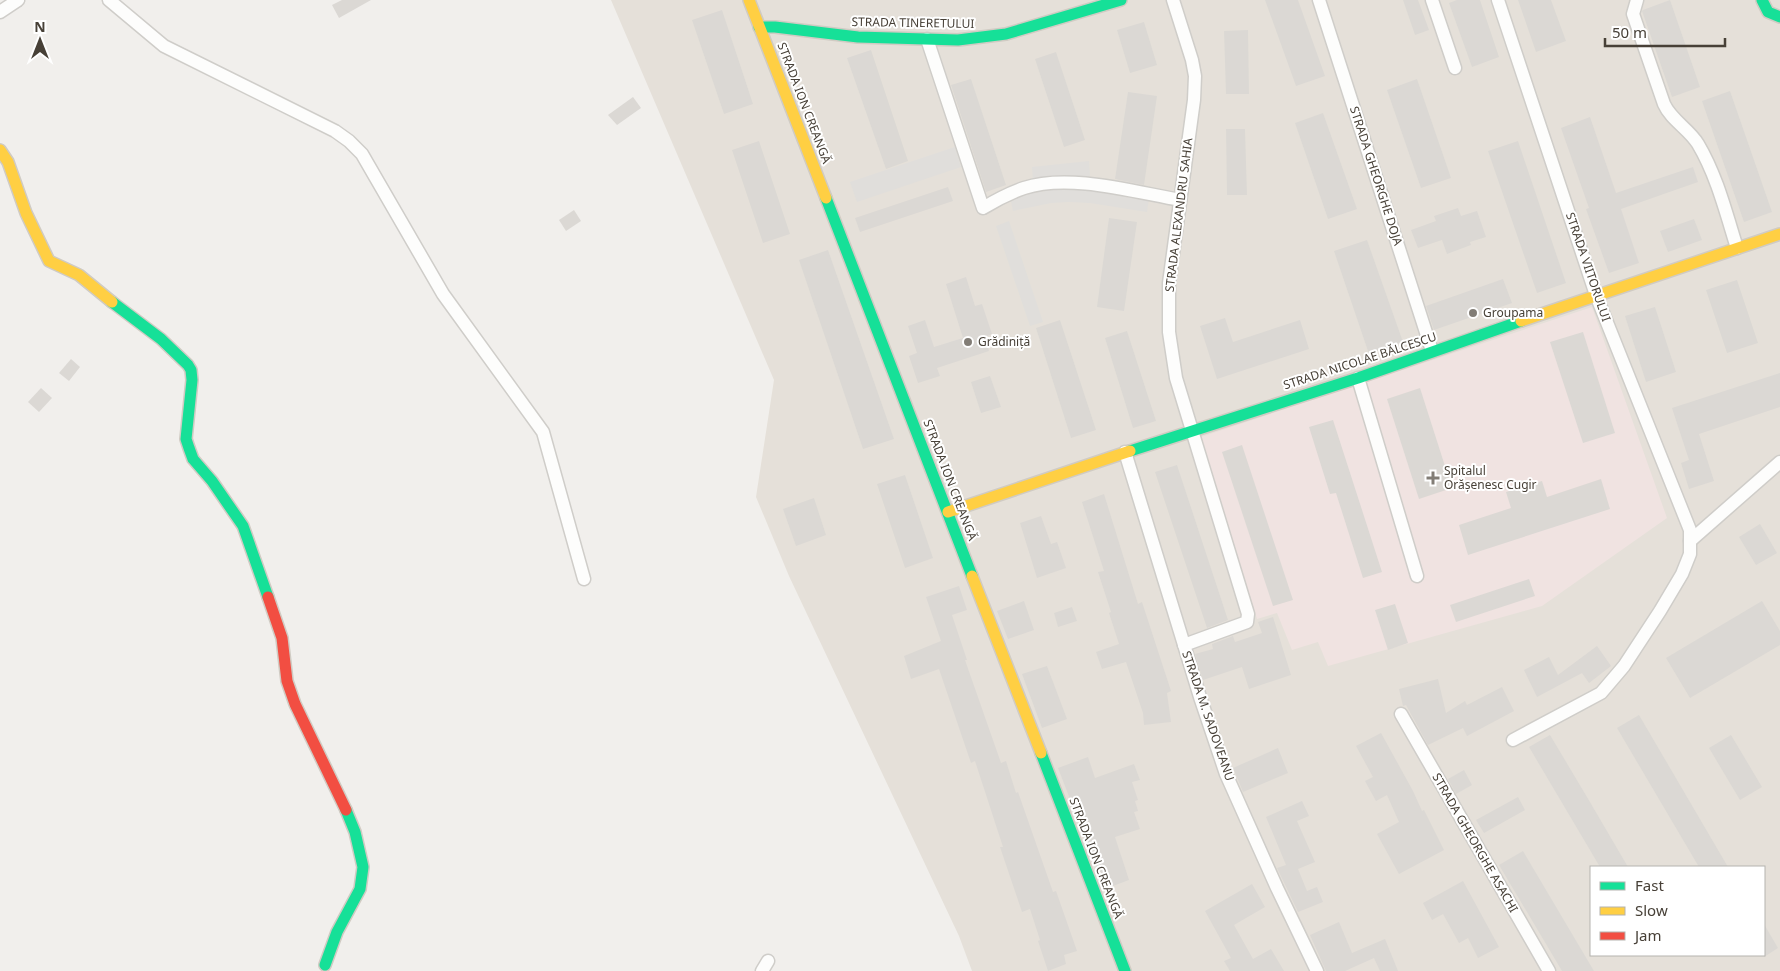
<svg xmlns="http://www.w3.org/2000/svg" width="1780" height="971" font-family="'Noto Sans',sans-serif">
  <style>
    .residential { fill: #e5e0d9; fill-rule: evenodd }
    .medical { fill: #f0e3e1 }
    .parking { fill: #e0dedb }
    .building { fill: #dbd8d4 }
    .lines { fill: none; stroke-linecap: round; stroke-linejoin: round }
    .street-casing { stroke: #cfcdc9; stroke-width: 15 }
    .fast-casing { stroke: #d0cbc3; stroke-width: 14 }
    .slow-casing { stroke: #d0cbc3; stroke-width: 14 }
    .jam-casing { stroke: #d0cbc3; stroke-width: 14 }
    .street { stroke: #fdfdfc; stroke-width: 12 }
    .fast { stroke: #16e098; stroke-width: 11 }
    .slow { stroke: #ffcf43; stroke-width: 11 }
    .jam { stroke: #f24e42; stroke-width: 11 }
    .poi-dot { fill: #827d76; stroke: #fff; stroke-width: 2 }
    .labels { text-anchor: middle; stroke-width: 4; stroke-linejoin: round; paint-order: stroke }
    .street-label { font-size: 12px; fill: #474037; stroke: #fff }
    .poi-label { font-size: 12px; fill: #474037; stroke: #fff; text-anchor: start }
  </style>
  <rect width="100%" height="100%" fill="#f1efec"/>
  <!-- residential -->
  <path class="residential" d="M611,0H1780V971H972L959,936L789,576L756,497L774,380ZM1591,867H1764V955H1591Z"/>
  <!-- medical -->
  <path class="medical" d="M1592,307L1667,518L1542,606L1328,666L1318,642L1292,650L1277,613L1257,619L1201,437Z"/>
  <!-- parking -->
  <g class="parking">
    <path d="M955,147L961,167L857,202L850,182Z"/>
    <path d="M1089,161L1090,176L1033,181L1032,167Z"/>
    <path d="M1069,189L1091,190L1149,198L1147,212L1090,203L1069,202L1051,203L1013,211L1010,197L1051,190Z"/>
    <path d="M1009,221L1043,322L1030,326L996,226Z"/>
  </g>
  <!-- building -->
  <g class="building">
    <path d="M342,0H371L339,18L332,5Z"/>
    <path d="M1265,0H1298L1325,76L1296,86Z"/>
    <path d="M1403,0H1418L1429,30L1415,35Z"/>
    <path d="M1457,0H1480L1499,57L1472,67L1449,3Z"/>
    <path d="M1518,0H1551L1566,41L1536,52Z"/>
    <path d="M1670,0L1700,87L1672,97L1642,11L1643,10Z"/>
    <path d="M722,10L753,104L724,114L692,20Z"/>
    <path d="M1144,22L1157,65L1130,73L1117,30Z"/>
    <path d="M1248,30L1249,94H1226L1224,31Z"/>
    <path d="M871,50L908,161L886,169L847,58Z"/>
    <path d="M1056,52L1085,140L1064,147L1035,59Z"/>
    <path d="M971,79L1006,185L986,192L951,85Z"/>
    <path d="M1417,79L1451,178L1421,188L1387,90Z"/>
    <path d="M1730,91L1772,212L1744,222L1702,101Z"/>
    <path d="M1128,92L1157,96L1144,185L1115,179Z"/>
    <path d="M633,97L641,108L617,125L608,115Z"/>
    <path d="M1323,113L1357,209L1328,219L1295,123Z"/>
    <path d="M1590,117L1616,193L1693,167L1698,182L1621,209L1639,263L1609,273L1586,209L1589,208L1561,128Z"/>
    <path d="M1226,129H1245L1247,195H1227Z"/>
    <path d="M759,141L790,234L763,243L732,150Z"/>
    <path d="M1518,141L1566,283L1537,293L1488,151Z"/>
    <path d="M948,187L953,201L860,232L855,218Z"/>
    <path d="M1458,208L1461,216L1477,211L1486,237L1470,242L1471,245L1447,254L1442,240L1418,248L1411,230L1436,221L1434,216Z"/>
    <path d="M574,210L581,221L566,231L559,220Z"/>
    <path d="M1109,218L1137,222L1124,311L1097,307Z"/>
    <path d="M1694,219L1702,240L1668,252L1660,231Z"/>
    <path d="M1367,240L1403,342L1369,354L1334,251Z"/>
    <path d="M828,250L894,439L863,449L799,260Z"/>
    <path d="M966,277L975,306L982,304L992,334L985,337L989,351L937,368L940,376L918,383L909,356L917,353L908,326L925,320L934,347L963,338L946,284Z"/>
    <path d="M1503,279L1512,303L1434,330L1426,306Z"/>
    <path d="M1737,280L1758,343L1727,353L1706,290Z"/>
    <path d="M1655,307L1676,372L1646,382L1625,316Z"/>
    <path d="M1225,318L1233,342L1300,320L1309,349L1217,379L1200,326Z"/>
    <path d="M1060,320L1096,430L1071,438L1036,328Z"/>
    <path d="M1127,331L1156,421L1133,428L1105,338Z"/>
    <path d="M1583,332L1615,433L1583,443L1550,342Z"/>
    <path d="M71,359L80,367L69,381L59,373Z"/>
    <path d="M1780,373V407L1699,434L1714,481L1689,489L1681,463L1689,460L1672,408Z"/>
    <path d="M990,376L1001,407L981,413L971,382Z"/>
    <path d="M41,388L52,398L39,412L28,402Z"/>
    <path d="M1420,388L1452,488L1419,499L1387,399Z"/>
    <path d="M1333,420L1382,572L1363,578L1336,493L1330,494L1309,427Z"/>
    <path d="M1242,445L1293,600L1273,606L1222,452Z"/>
    <path d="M1177,465L1228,620L1207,628L1155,472Z"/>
    <path d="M905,475L933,558L905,568L877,484Z"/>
    <path d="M1601,479L1610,509L1468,555L1459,525L1511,508L1506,492L1542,481L1547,497Z"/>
    <path d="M1104,494L1138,604L1142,602L1171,691L1167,693L1171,722L1144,725L1143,713L1126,662L1102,669L1096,652L1119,644L1109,613L1111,612L1098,572L1104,571L1082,502Z"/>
    <path d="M814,498L826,535L796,546L783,509Z"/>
    <path d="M1041,516L1051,544L1057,542L1066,568L1037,578L1020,523Z"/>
    <path d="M1760,524L1777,553L1756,565L1739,537Z"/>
    <path d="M1529,579L1535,596L1456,622L1450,605Z"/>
    <path d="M959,586L967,610L952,615L967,660H965L1001,763L1006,761L1016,793L1018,792L1053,892L1056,891L1077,951L1064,955L1066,964L1048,971L1038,941L1040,940L1030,909L1022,912L1000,847H1003L975,761L971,763L939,669L911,679L904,656L941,641L926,597Z"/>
    <path d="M1024,601L1034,630L1008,639L997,611Z"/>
    <path d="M1762,601L1780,631V645L1690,698L1666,658Z"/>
    <path d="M1395,604L1408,643L1388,650L1375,610Z"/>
    <path d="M1072,607L1077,621L1058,627L1054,613Z"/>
    <path d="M1273,617L1291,675L1249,689L1242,667L1203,680L1195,654L1213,649L1212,644L1233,636L1235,642L1262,633L1258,622Z"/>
    <path d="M1597,646L1611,666L1589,683L1582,673L1537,697L1524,670L1549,657L1558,675Z"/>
    <path d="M1047,666L1067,719L1042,728L1022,674Z"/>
    <path d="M1438,679L1446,713L1465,701L1467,705L1502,687L1514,711L1467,736L1463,728L1428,745L1406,705L1403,706L1399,689Z"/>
    <path d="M1639,715L1728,867H1699L1617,728Z"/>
    <path d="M1381,733L1413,791L1422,811L1424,810L1444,850L1399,874L1377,834L1399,822L1387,795L1376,801L1365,781L1373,777L1356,746Z"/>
    <path d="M1550,735L1587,797L1628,867H1600L1529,747Z"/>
    <path d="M1731,735L1762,787L1740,800L1709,748Z"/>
    <path d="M1278,748L1288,773L1243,792L1233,768Z"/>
    <path d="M1088,757L1095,778L1134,764L1140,780L1132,782L1138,800L1135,801L1138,811L1134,812L1140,829L1115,837L1129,880L1105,889L1058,768Z"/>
    <path d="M1464,770L1472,785L1456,794L1448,779Z"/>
    <path d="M1518,797L1525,810L1484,833L1476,820Z"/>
    <path d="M1302,801L1309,816L1297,821L1315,862L1298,869L1307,891L1317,887L1323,902L1298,912L1277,868L1286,865L1266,817Z"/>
    <path d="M1523,851L1594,971H1562L1499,865Z"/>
    <path d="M1463,881L1499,947L1478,958L1468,938L1459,943L1443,914L1432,920L1423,903Z"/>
    <path d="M1252,884L1265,907L1234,925L1253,959L1271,949L1284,971H1230L1224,961L1231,958L1205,911Z"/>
    <path d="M1339,922L1352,953L1385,939L1398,971H1380L1374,958L1345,971H1326L1310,935Z"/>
    <path d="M1764,924L1778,948L1764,957Z"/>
  </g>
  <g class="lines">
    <!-- street casing -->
    <g class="street-casing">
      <g id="street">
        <path d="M109,0L164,46L335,131L349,141L362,154L443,294L543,432L584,579"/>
        <path d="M1173,0L1192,60L1195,76L1194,100L1169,283V332L1176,378L1248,614L1247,622L1184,645"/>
        <path d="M1319,0L1432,351"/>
        <path d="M1432,0L1455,68"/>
        <path d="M1498,0L1596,295L1690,530V554L1682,574L1660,611L1624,666L1601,693L1513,740"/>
        <path d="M1637,0L1633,14L1664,104C1671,120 1689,129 1698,144C1717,176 1726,213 1737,248"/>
        <path d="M0,12L18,0"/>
        <path d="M927,39L983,208C996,200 1010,193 1024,188C1069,173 1134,192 1180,200"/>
        <path d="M1358,378L1417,576"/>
        <path d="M1125,452L1200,697L1226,774L1277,888L1317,971"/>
        <path d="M1690,541L1780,462"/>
        <path d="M1401,714L1549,971"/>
        <path d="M762,971L768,961"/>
      </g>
    </g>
    <!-- fast casing -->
    <g class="fast-casing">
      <g id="fast">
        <path d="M1762,0L1768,12L1780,17"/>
        <path d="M759,27H775L858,37L958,40L1006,34L1121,0"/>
        <path d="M826,198L972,576"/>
        <path d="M112,302L161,339L188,365L191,370L192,380L186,439L189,448L193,459L212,481L243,526L268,597"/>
        <path d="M1130,451L1358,378L1521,321"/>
        <path d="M1041,753L1125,971"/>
        <path d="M325,965L337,932L360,889L363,867L355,832L346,810"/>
      </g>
    </g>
    <!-- slow casing -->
    <g class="slow-casing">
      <g id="slow">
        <path d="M749,0L826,198"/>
        <path d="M0,150L8,162L26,213L49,261L79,275L112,302"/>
        <path d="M1521,321L1780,234"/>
        <path d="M948,512L1130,451"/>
        <path d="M972,576L1041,753"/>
      </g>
    </g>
    <!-- jam casing -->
    <g class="jam-casing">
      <path id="jam" d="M268,597L282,638L287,681L295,704L346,810"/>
    </g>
    <!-- street -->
    <use href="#street" class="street"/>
    <!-- fast -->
    <use href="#fast" class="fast"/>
    <!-- slow -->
    <use href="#slow" class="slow"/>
    <!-- jam -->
    <use href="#jam" class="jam"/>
  </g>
  <!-- markers -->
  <g class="poi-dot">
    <circle cx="1473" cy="313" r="5"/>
    <circle cx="968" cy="342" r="5"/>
    <path d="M1430.5 470.5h5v5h5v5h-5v5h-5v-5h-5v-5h5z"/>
  </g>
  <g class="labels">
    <!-- street labels -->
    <g class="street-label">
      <text transform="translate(913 23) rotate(1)" y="4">STRADA TINERETULUI</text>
      <text transform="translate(804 103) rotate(69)" y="4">STRADA ION CREANGĂ</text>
      <text transform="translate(1376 176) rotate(72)" y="4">STRADA GHEORGHE DOJA</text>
      <text transform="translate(1179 215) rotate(-83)" y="4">STRADA ALEXANDRU SAHIA</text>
      <text transform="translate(1588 267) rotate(71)" y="4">STRADA VIITORULUI</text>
      <text transform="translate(1360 361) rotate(-18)" y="4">STRADA NICOLAE BĂLCESCU</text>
      <text transform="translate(950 480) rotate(69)" y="4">STRADA ION CREANGĂ</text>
      <text transform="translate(1208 716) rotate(71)" y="4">STRADA M. SADOVEANU</text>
      <text transform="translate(1475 843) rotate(60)" y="4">STRADA GHEORGHE ASACHI</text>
      <text transform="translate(1096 858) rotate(69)" y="4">STRADA ION CREANGĂ</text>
    </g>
    <!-- poi labels -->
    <g class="poi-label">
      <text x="1483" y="317">Groupama</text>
      <text x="978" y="346">Grădiniță</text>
      <text x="1444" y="475">Spitalul<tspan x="1444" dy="14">Orășenesc Cugir</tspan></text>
    </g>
  </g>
  <!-- legend -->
  <rect x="1590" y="866" width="175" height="90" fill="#ffffff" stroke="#b5b3af"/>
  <rect x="1600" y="882" width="25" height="8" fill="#16e098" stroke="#b5b3af"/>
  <text x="1635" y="891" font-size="15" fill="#474037">Fast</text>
  <rect x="1600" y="907" width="25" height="8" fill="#ffcf43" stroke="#b5b3af"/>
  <text x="1635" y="916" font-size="15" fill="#474037">Slow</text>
  <rect x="1600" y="932" width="25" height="8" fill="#f24e42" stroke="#b5b3af"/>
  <text x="1635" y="941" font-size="15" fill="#474037">Jam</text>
  <!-- north arrow -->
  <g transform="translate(40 40)" stroke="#ffffff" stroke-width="4" paint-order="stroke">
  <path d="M0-4L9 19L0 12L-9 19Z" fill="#474037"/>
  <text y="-8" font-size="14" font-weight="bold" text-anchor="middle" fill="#474037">N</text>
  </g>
  <!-- scale -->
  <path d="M1605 38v8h120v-8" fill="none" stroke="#474037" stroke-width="2.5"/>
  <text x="1612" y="38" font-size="15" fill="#474037" stroke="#ffffff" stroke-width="4" paint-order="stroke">50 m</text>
</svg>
